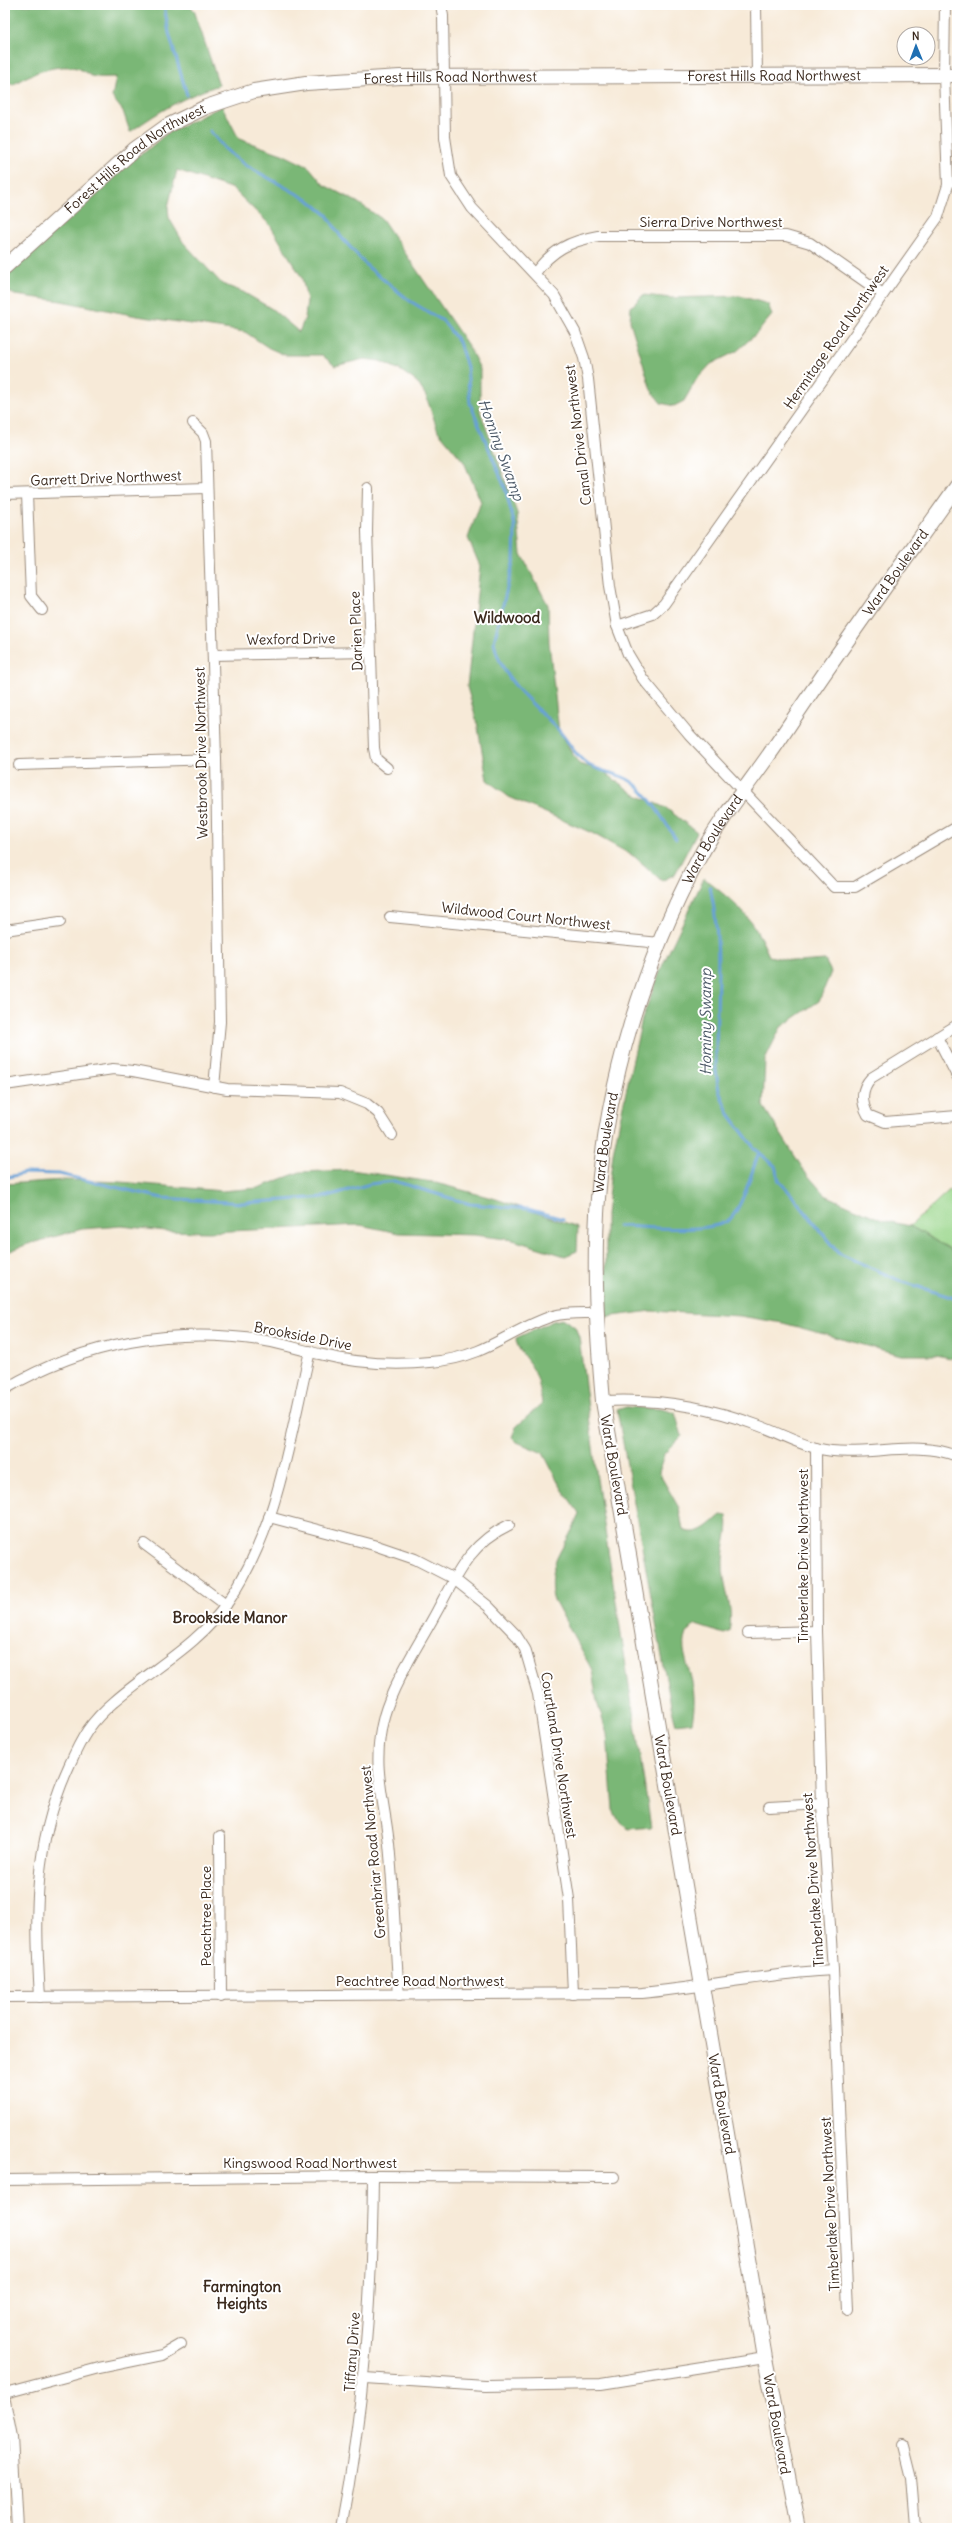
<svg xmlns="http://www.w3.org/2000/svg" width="962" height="2533" font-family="Delius,sans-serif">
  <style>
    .green { fill: #99d68a; stroke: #6a8054 }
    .forest { fill: #7ab776; stroke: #5a704a; fill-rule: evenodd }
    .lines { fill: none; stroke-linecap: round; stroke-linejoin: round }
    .stream { stroke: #68a1d7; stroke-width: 3 }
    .street-casing { stroke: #998a7b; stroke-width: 12 }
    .secondary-casing { stroke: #998a7b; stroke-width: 16 }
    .street { stroke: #fff; stroke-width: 10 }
    .secondary { stroke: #fff; stroke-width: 14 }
    .labels { text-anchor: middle; stroke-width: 4; stroke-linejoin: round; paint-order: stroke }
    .street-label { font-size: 14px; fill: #3b2a1e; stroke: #fff }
    .water-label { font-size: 15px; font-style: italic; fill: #4d5a68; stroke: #fff }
    .neighbourhood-label { font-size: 15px; font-weight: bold; fill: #3b2a1e; stroke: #fff }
  </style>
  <rect width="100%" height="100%" fill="#fff"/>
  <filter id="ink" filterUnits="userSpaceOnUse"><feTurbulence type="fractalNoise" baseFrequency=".025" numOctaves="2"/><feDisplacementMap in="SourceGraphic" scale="8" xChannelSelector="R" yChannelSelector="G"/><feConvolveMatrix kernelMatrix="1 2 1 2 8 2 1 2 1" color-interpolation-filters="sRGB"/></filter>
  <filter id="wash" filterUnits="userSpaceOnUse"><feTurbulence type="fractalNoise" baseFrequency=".012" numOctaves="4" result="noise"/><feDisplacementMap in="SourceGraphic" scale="16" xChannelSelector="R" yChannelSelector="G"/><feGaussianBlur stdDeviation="0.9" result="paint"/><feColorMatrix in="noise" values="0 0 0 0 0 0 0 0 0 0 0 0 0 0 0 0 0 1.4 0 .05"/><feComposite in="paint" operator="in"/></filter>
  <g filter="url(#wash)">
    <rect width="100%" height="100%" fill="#f7ead8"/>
    <!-- green -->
    <path class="green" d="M957,1183V1253L910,1226Z"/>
    <!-- forest -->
    <g class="forest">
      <path d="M6,5H189L194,10L219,85C183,97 161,110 130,132L123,111L112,97L116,77C108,77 98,78 91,76C87,74 84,71 80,69C61,62 29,73 13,85L5,81Z"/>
      <path d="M222,106L239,139L282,154L309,167L324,185L357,202L382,219L469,347L480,369V411L517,513L521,554L548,605L549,642L559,732L579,764L603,771L634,794L666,808L697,832L675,874L662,881L635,857L592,833L509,797L487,780L477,722L467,687L480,566L468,538L481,502L464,462L438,431L426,396L417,382L400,370L380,361L364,359L335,366L322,355H285L269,348L245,332L137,316L61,301L15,295L5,290V278L131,159L145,152L166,134ZM177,170L233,189L270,225L302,278L307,300L305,318L299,332L272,309L243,292L222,284L183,242L169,218L168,207Z"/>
      <path d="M643,295L671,298L740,296L768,304L772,315L758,332L737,351L711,364L696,380L684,401L674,406L661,403L651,390L630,321L631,307Z"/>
      <path d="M704,878C738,906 751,914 769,956L798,962L825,960L831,972L819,1001L781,1027L765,1059L763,1106L805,1172L825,1195L882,1220L910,1226L957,1253V1359L935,1355H901L783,1323L740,1316L651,1311L606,1317V1215L613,1153L631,1068L642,1019L663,964Z"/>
      <path d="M351,1170L432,1182L496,1199L578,1227L577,1251L565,1256L513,1240L474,1235L399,1233L360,1225L209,1232L165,1231L122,1226L82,1229L28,1244L5,1253L6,1184L63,1180L121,1182L222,1191L258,1188L300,1172Z"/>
      <path d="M563,1319L575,1327L579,1337L597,1479L651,1827L629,1829L621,1824L613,1809L607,1734L597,1702L592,1670L553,1598C545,1559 569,1546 579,1513L562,1489L543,1453L517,1442L512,1437L516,1427L542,1403C540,1391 539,1380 533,1369C528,1359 516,1350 516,1338L553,1321Z"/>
      <path d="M626,1407L661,1409L675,1413L682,1436L664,1454L659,1473L679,1508L683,1530C699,1537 709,1525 721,1515L727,1516C730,1532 723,1546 723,1562C722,1586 735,1608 729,1632L724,1634L696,1625L686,1632C680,1648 687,1661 691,1678C695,1693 695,1707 692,1722L676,1724L671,1706L617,1410Z"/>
    </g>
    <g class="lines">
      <!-- stream -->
      <g class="stream">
        <path d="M164,5L169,33L187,95"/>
        <path d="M210,131L226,150L245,165L310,201L327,215L341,237L368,267L410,301L443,321L459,342L467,367L470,403L505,488L515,526L514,559L494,642C500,678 531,702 555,726C567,738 573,754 586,763C602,774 621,772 636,785C652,799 664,821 676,839"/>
        <path d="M710,887C724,947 715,1010 716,1071L719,1091L729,1114L755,1149L775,1166L779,1181L791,1194L838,1253L903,1282L957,1299"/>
        <path d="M5,1178L25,1173L59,1174L162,1198L244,1203L324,1197L370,1184L394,1181L470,1204L528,1209L563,1219"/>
        <path d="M618,1226C642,1226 717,1236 732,1217C744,1202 752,1171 759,1152"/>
      </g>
    </g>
  </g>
  <g filter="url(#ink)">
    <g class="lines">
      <!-- street casing -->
      <g class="street-casing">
        <g id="street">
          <path d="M441,5L443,16L445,137L451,176L472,208L554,295L575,332L584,358L588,379L610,586L617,626L628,654L643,679L689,734L834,887H855L957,827"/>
          <path d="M756,5L757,76"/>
          <path d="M535,273C552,250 570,241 598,236H786L810,243L883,294"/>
          <path d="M193,423L203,433L206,441L216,759L220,1022L214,1087"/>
          <path d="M368,488L367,531L374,748L376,759L387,768"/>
          <path d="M5,494L207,488"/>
          <path d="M27,494L31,596L42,610"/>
          <path d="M617,626L653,614L664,604L938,217L948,185L944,75L945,5"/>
          <path d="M213,655L370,652"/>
          <path d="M19,765L216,759"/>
          <path d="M390,917L660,943"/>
          <path d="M5,930L60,922"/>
          <path d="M957,1025L871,1078C861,1089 861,1102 868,1115L885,1122L957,1116"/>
          <path d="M937,1037L957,1076"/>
          <path d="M5,1085L113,1069L133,1071L227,1089L340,1093L367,1104L378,1113L392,1135"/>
          <path d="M5,1389C84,1342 175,1326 266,1341C284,1344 301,1350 319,1354C355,1363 393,1366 430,1362C445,1361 463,1357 478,1351C503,1341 526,1324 553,1316C567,1312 582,1313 596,1313"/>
          <path d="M603,1401C657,1398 706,1406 757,1425C777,1432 796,1443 816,1448C862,1460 912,1438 957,1456"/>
          <path d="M816,1448L817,1631L822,1804L833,1970L848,2310"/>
          <path d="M269,1517L374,1545L415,1559L454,1579L488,1606L516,1635L525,1649L538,1694L569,1899L573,1994"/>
          <path d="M144,1544L226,1605"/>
          <path d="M748,1633L817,1631"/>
          <path d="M769,1807L822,1804"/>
          <path d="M220,1836L221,1997"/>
          <path d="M399,1995C395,1945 394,1894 389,1844C384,1797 371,1765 384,1716C393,1683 421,1641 437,1611C457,1574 470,1543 509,1525"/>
          <path d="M5,1997L642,1993C706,1987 769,1973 833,1970"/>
          <path d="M40,1997C35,1913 33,1845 69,1766C82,1737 90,1722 115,1701C154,1667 197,1647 228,1602C278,1529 290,1436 310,1351"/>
          <path d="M5,2180L373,2176L614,2177"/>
          <path d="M365,2378L485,2386L601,2384L765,2358"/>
          <path d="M5,2393L99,2368L162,2355L181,2344"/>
          <path d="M5,2401L12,2437L17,2528"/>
          <path d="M903,2446L911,2478L915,2528"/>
          <path d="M341,2528C364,2409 372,2297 373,2176"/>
        </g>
      </g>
      <!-- secondary casing -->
      <g class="secondary-casing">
        <g id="secondary">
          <path id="s1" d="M5,267L135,149L167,126L206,107L254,91L306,83L400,77L957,75"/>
          <path id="s2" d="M798,2528L765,2358L603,1401C597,1333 593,1266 598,1198C607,1081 644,961 699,858C722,815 755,777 782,736C838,651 898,569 957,486"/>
        </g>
      </g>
      <!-- street -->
      <use href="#street" class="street"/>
      <!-- secondary -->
      <use href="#secondary" class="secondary"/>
    </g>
  </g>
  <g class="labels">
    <!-- street labels -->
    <g class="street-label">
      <text dy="5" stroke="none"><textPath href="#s1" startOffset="830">Forest Hills Road Northwest</textPath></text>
      <text dy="5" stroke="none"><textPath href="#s1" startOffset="506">Forest Hills Road Northwest</textPath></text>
      <text dy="5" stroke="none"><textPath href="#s1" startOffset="170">Forest Hills Road Northwest</textPath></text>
      <text x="711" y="227">Sierra Drive Northwest</text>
      <text transform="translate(836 337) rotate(-55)" y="5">Hermitage Road Northwest</text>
      <text transform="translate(578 435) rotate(-97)" y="5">Canal Drive Northwest</text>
      <text transform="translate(106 478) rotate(-2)" y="5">Garrett Drive Northwest</text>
      <text dy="5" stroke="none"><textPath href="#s2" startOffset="2051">Ward Boulevard</textPath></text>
      <text transform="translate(356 631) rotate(-92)" y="5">Darien Place</text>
      <text transform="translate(291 639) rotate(-1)" y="5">Wexford Drive</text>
      <text transform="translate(201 753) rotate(-91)" y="5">Westbrook Drive Northwest</text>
      <text dy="5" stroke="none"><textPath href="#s2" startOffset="1727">Ward Boulevard</textPath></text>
      <text transform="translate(526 916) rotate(6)" y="5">Wildwood Court Northwest</text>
      <text dy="5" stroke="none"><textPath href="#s2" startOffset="1403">Ward Boulevard</textPath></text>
      <text transform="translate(303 1336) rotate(11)" y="5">Brookside Drive</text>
      <text transform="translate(614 1465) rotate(80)" y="5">Ward Boulevard</text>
      <text transform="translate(803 1556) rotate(-90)" y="5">Timberlake Drive Northwest</text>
      <text transform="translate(559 1755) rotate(81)" y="5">Courtland Drive Northwest</text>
      <text transform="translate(668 1785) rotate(80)" y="5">Ward Boulevard</text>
      <text transform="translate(373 1852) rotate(-95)" y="5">Greenbriar Road Northwest</text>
      <text transform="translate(813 1880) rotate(-94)" y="5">Timberlake Drive Northwest</text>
      <text transform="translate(206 1916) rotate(-90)" y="5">Peachtree Place</text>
      <text x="420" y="1986">Peachtree Road Northwest</text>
      <text transform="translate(722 2104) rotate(80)" y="5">Ward Boulevard</text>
      <text x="310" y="2168">Kingswood Road Northwest</text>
      <text transform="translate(830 2204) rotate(-93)" y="5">Timberlake Drive Northwest</text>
      <text transform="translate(352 2352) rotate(-86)" y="5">Tiffany Drive</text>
      <text transform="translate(777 2424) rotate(80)" y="5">Ward Boulevard</text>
    </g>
    <!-- water labels -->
    <g class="water-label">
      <text transform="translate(501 450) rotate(70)" y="5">Hominy Swamp</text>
      <text transform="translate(706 1022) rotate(-90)" y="5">Hominy Swamp</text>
    </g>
    <!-- neighbourhood labels -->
    <g class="neighbourhood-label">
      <text x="507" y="623">Wildwood</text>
      <text x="230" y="1623">Brookside Manor</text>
      <text x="242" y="2292">Farmington<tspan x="242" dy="17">Heights</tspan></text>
    </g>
  </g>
  <!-- margin -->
  <rect width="962" height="2533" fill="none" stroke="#fff" stroke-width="20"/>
  <!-- north arrow -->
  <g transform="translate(916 46) rotate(359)"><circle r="19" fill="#ffffff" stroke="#b1aaa5"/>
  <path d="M0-3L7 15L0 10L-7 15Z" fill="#1f6fb2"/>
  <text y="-6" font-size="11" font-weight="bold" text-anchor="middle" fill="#3b2a1e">N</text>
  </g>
</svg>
